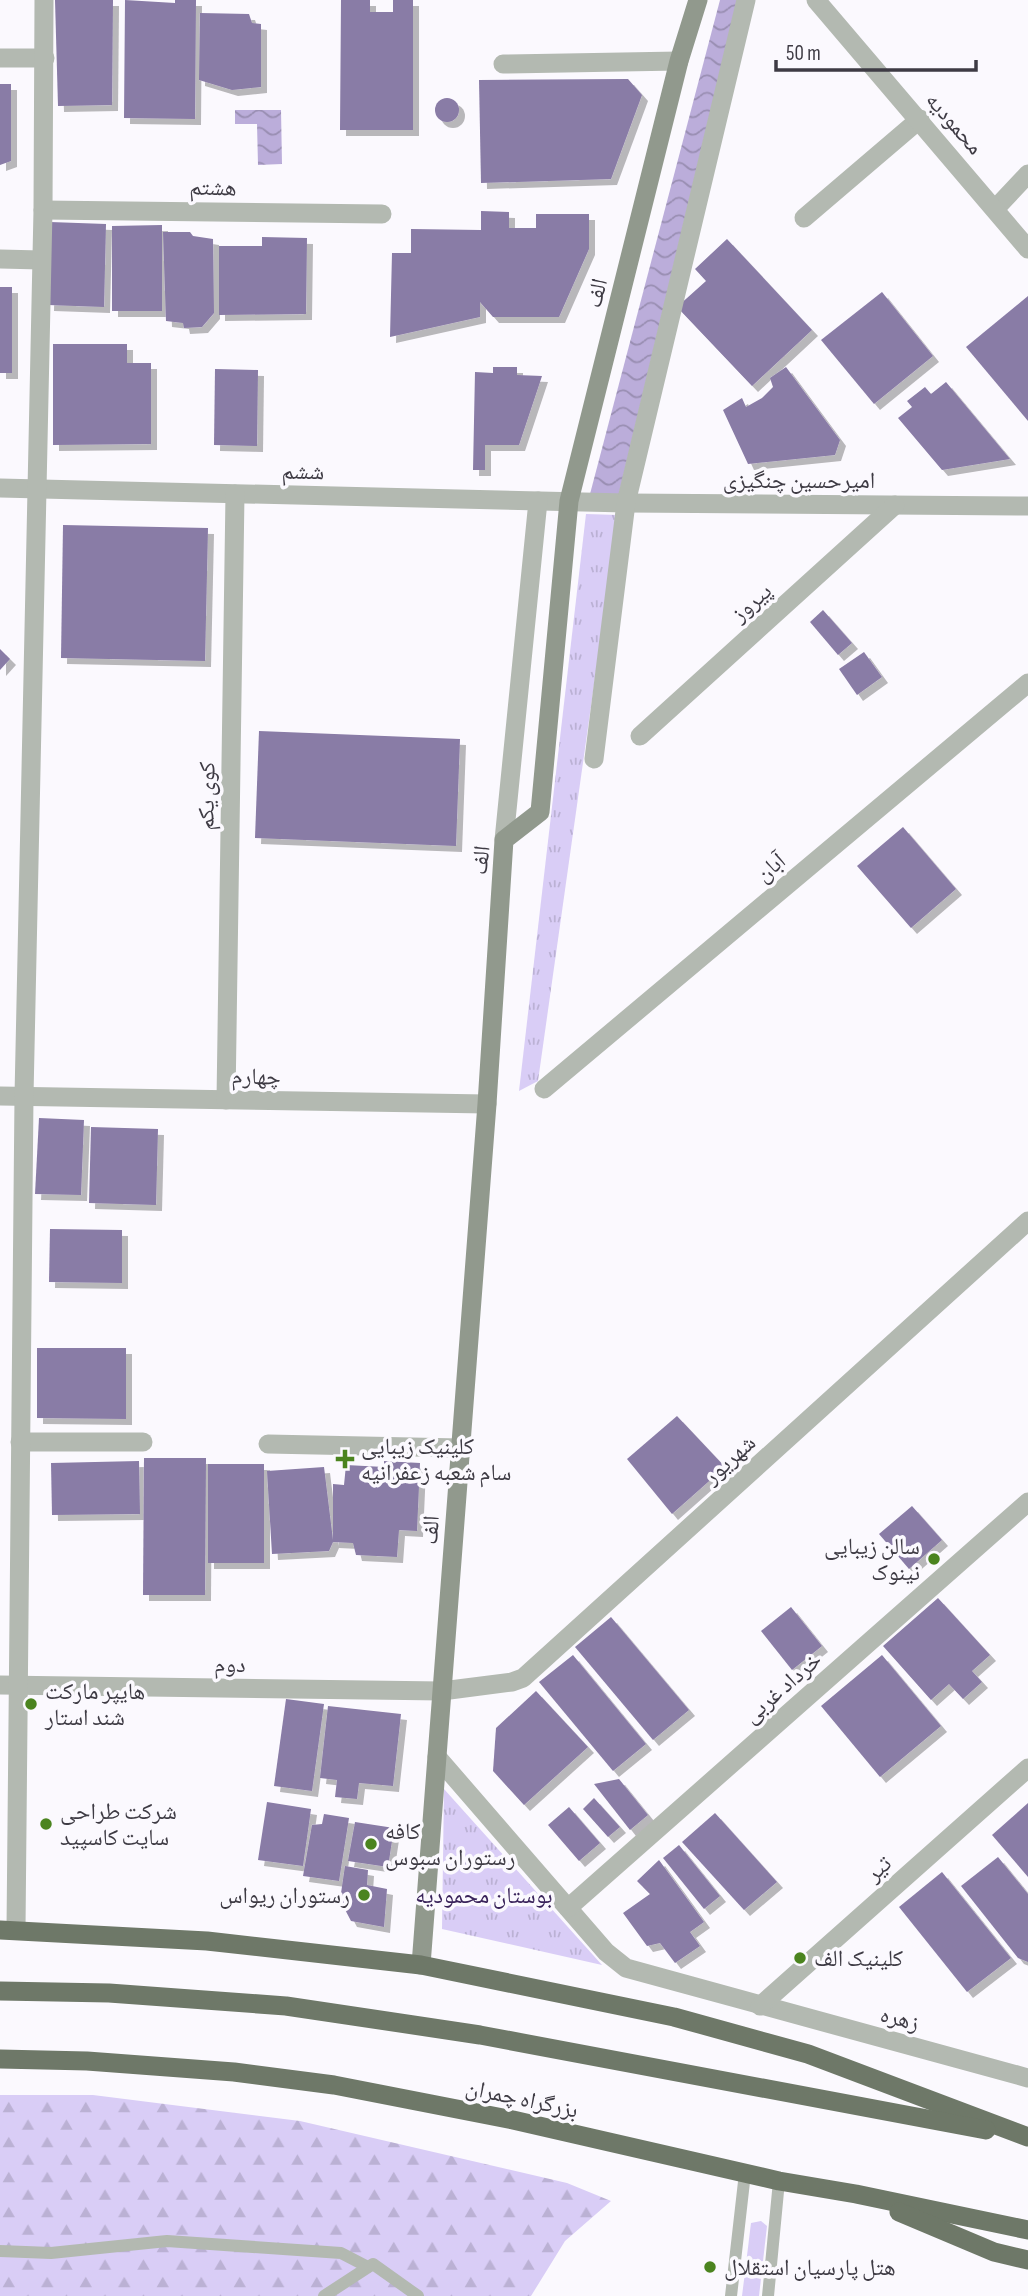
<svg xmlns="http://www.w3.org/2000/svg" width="1028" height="2296" font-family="'Sofia Sans Condensed','Noto Naskh Arabic',sans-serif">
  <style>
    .forest { fill: url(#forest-firs) }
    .park { fill: url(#park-tufts) }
    .garden { fill: #d9cdf6 }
    .water { fill: url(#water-waves) }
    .building { fill: #897ba6; filter: url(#shadow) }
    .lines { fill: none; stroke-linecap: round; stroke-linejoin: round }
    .service { stroke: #b3b9b1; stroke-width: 12 }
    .minor { stroke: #b3b9b1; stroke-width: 19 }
    .tertiary { stroke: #b3b9b1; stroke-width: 19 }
    .secondary { stroke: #91998d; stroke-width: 19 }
    .trunk { stroke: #6e7868; stroke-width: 19 }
    .poi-dot { fill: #4b841f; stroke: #fbf9fe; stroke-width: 2.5 }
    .labels { text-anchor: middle; stroke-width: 7; stroke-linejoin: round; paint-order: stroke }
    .street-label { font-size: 23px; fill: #3e3b44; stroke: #fbf9fe }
    .poi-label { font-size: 23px; fill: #3e3b44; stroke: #fbf9fe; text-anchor: start }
    .park-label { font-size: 23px; fill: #39235a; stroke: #fbf9fe }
  </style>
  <defs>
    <pattern id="forest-firs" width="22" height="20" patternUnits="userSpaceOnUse" patternTransform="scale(1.75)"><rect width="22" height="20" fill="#d9cdf6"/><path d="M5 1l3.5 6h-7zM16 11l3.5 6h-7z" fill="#bbb1d4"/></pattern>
    <pattern id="park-tufts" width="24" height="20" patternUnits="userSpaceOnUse" patternTransform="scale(1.75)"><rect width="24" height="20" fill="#d9cdf6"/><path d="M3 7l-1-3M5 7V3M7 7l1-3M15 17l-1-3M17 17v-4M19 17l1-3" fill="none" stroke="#bbb1d4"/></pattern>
    <pattern id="water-waves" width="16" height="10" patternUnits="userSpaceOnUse" patternTransform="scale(1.75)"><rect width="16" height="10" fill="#bbadda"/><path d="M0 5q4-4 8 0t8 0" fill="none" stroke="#998eb2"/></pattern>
    <filter id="shadow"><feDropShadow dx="6" dy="6" stdDeviation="0" flood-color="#0004"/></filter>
  </defs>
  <rect width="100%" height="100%" fill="#fbf9fe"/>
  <!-- forest -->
  <path class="forest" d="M0,2095H93L300,2121L567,2183L611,2201L565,2241L531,2296H0Z"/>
  <!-- park -->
  <g class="park">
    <path d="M586,514L618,515L538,1081L519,1091Z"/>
    <path d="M444,1789L602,1965L442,1929Z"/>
  </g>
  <!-- garden -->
  <path class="garden" d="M761,2221L767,2226L759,2296H742L751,2223Z"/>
  <!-- water -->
  <g class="water">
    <path d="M720,0H737L619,494H590Z"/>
    <path d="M235,110H281L282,164L258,165L257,124H235Z"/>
  </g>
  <!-- building -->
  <g class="building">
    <path d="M55,0H113L112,105L58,106Z"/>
    <path d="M125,0L175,3V0H196L195,119L124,118Z"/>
    <path d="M341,0H370V12H393V0H413V130H340Z"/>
    <path d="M200,13L249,14L252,23L261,24V87L232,90L199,80Z"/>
    <path d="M628,79L642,95L611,179L481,183L479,80Z"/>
    <path d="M0,84H11V161L0,165Z"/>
    <circle cx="447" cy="110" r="12"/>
    <path d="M481,211L509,212V228H536V214H589V249L559,317H493L480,302V317L390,337L392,253H411V229L481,230Z"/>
    <path d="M50,222L106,224L104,307L48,305Z"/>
    <path d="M162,225V311H112V226Z"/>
    <path d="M163,232H190L193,236L213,239L214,313L202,327L184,328L183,323L166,321Z"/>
    <path d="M262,237L307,238L306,314L219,315V246H262Z"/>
    <path d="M727,239L812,330L752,386L677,307L706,281L695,269Z"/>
    <rect x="0" y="287" width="12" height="86"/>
    <path d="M882,292L933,356L874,404L821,340Z"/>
    <path d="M1028,296V421L966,347Z"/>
    <path d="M53,344H127V363H151V444L53,445Z"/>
    <path d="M493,367H517V375L542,376L519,445H485V470H473L475,372L493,373Z"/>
    <path d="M786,367L840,440L835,455L748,464L723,410L742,398L746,407L762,398L773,387L770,378Z"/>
    <path d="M215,369L258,370L257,446L214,445Z"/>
    <path d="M946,382L1010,459L942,470L898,418L912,407L907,401L925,387L931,394Z"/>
    <path d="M63,525L208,528L205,661L61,658Z"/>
    <path d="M823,610L852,643L838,655L810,622Z"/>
    <path d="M0,649L10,659L0,670Z"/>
    <path d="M864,652L882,677L857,695L839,669Z"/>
    <path d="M259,731L460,739L456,846L255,838Z"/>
    <path d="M903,827L956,889L911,928L857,866Z"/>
    <path d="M39,1118L84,1120L81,1195L35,1194Z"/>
    <path d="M91,1127L158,1129L156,1205L89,1203Z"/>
    <path d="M50,1229L122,1230V1283L49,1282Z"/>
    <path d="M37,1348H126V1419L37,1418Z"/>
    <path d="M677,1416L725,1467L672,1514L627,1459Z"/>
    <path d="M144,1458H206L205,1595H143Z"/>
    <path d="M139,1461L140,1514L52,1515L51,1463Z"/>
    <path d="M384,1461L420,1463L417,1531L399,1530L397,1557L356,1555L353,1543L333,1542L329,1551L272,1554L267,1471L324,1467L333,1540V1484L344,1485L346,1465L384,1467Z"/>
    <rect x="208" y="1464" width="56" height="99"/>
    <path d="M912,1506L942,1540L909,1569L879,1534Z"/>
    <path d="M938,1598L990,1655L972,1671L982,1682L963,1699L949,1684L931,1700L883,1646Z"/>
    <path d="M791,1607L822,1646L792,1670L761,1631Z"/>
    <path d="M611,1617L689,1710L653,1740L575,1647Z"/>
    <path d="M573,1655L646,1744L613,1771L539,1682Z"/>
    <path d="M882,1655L941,1726L880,1777L821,1706Z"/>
    <path d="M536,1691L588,1747L524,1805L493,1771L496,1728Z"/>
    <path d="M286,1699L324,1704L312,1791L274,1786Z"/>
    <path d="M328,1706L401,1714L393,1786L359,1783L357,1799L335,1797L337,1780L320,1778Z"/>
    <path d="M619,1779L648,1815L630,1830L594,1784Z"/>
    <path d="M594,1798L620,1827L608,1837L583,1809Z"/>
    <path d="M267,1802L311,1809L303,1866L258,1860Z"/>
    <path d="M1028,1803V1877L992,1835Z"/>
    <path d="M569,1807L600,1843L579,1861L548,1825Z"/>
    <path d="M715,1813L777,1882L744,1910L682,1842Z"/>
    <path d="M324,1814L349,1818L339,1881L303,1876L312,1825L322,1824Z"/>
    <path d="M355,1822L394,1828L388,1867L348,1861Z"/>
    <path d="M679,1845L720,1896L704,1909L663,1858Z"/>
    <path d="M998,1857L1028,1894V1962L1018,1958L961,1886Z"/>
    <path d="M659,1860L704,1922L690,1932L700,1946L675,1963L660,1943L647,1946L623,1913L650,1894L637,1881Z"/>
    <path d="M345,1866L368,1870L367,1885L387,1889L384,1927L351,1921L340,1900Z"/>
    <path d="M942,1872L1011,1958L967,1992L899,1907Z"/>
  </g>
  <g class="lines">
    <!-- service -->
    <g class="service">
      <path d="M0,2251L51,2253L167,2241L341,2253L368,2267"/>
      <path d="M324,2296L373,2264L418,2296"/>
      <path d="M731,2296L745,2173"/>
      <path d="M768,2296L779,2181"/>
    </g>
    <!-- minor -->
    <g class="minor">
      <path d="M0,58H45"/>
      <path d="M503,64L679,61"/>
      <path d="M996,208L1028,174"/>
      <path d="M43,210L382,214"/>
      <path d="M804,218L920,119"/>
      <path d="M0,259L41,260"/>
      <path d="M0,488L626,503L1028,506"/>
      <path d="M640,736L895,505"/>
      <path d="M594,759L626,503L746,0"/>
      <path d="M504,840L538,501"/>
      <path d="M544,1089L1028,683"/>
      <path d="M0,1096L487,1104"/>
      <path d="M226,1100L235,494"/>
      <path d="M20,1442H143"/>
      <path d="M268,1444L460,1448"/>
      <path d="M0,1685L442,1691L512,1682L523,1678L1028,1221"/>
      <path d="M437,1757L606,1952L626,1968L1028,2078"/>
      <path d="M568,1908L1028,1502"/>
      <path d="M760,2006L1028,1768"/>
    </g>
    <!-- tertiary -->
    <g class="tertiary">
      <path d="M816,0L1028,249"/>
      <path d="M16,1930L24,1096L43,210L44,0"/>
    </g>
    <!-- secondary -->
    <path class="secondary" d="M421,1965L487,1104L504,840L540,812L569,501L679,61L698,0"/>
    <!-- trunk -->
    <g class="trunk">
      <path d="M0,1930L207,1941L421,1965L674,2017L808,2054L1028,2137"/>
      <path d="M0,1991L109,1993L286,2006L480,2035L986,2130"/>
      <path d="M0,2059L87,2061L234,2072L334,2085L513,2120L779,2181L856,2194L1028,2230"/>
      <path d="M899,2212L994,2252L1028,2260"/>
    </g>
  </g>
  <!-- markers -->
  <g class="poi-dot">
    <path d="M341.5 1448.5h7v7h7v7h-7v7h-7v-7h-7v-7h7z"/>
    <circle cx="934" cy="1559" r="7"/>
    <circle cx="31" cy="1704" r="7"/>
    <circle cx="46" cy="1824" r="7"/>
    <circle cx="371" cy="1844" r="7"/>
    <circle cx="364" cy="1895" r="7"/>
    <circle cx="800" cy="1958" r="7"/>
    <circle cx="710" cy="2267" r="7"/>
  </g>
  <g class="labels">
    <!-- street labels -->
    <g class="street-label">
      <text transform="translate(955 123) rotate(49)" y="8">محمودیه</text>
      <text transform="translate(213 187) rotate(1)" y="8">هشتم</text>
      <text transform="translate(596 293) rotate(-76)" y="8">الف</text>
      <text transform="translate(303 471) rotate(1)" y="8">ششم</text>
      <text x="799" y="488">امیرحسین چنگیزی</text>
      <text transform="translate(751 602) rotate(-42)" y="8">پیروز</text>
      <text transform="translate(206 796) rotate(-89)" y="8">کوی یکم</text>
      <text transform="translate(480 860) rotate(-83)" y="8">الف</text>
      <text transform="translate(770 867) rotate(-40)" y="8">آبان</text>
      <text transform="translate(256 1076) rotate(1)" y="8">چهارم</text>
      <text transform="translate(729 1459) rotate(-42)" y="8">شهریور</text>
      <text transform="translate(430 1530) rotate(-86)" y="8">الف</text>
      <text transform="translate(230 1664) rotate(1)" y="8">دوم</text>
      <text transform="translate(782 1687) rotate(-41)" y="8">خرداد غربی</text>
      <text transform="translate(878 1868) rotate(-42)" y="8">تیر</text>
      <text transform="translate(900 2018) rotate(15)" y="8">زهره</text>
      <text transform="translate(522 2098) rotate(12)" y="8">بزرگراه چمران</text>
    </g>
    <!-- poi labels -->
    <g class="poi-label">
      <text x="361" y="1454">کلینیک زیبایی<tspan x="361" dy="26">سام شعبه زعفرانیه</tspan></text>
      <text x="920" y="1554" text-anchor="end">سالن زیبایی<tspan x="920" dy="26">نینوک</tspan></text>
      <text x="45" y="1699">هایپر مارکت<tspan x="45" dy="26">شند استار</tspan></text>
      <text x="60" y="1819">شرکت طراحی<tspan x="60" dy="26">سایت کاسپید</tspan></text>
      <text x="385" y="1839">کافه<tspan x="385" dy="26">رستوران سبوس</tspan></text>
      <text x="350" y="1903" text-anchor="end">رستوران ریواس</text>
      <text x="814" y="1966">کلینیک الف</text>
      <text x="724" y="2275">هتل پارسیان استقلال</text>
    </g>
    <!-- park labels -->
    <g class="park-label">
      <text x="484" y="1903">بوستان محمودیه</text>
    </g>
  </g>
  <!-- scale -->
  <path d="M776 60v10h200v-10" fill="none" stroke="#3e3b44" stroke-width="3.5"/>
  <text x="786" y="60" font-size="21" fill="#3e3b44" stroke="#fbf9fe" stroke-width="5" paint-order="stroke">50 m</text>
</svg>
